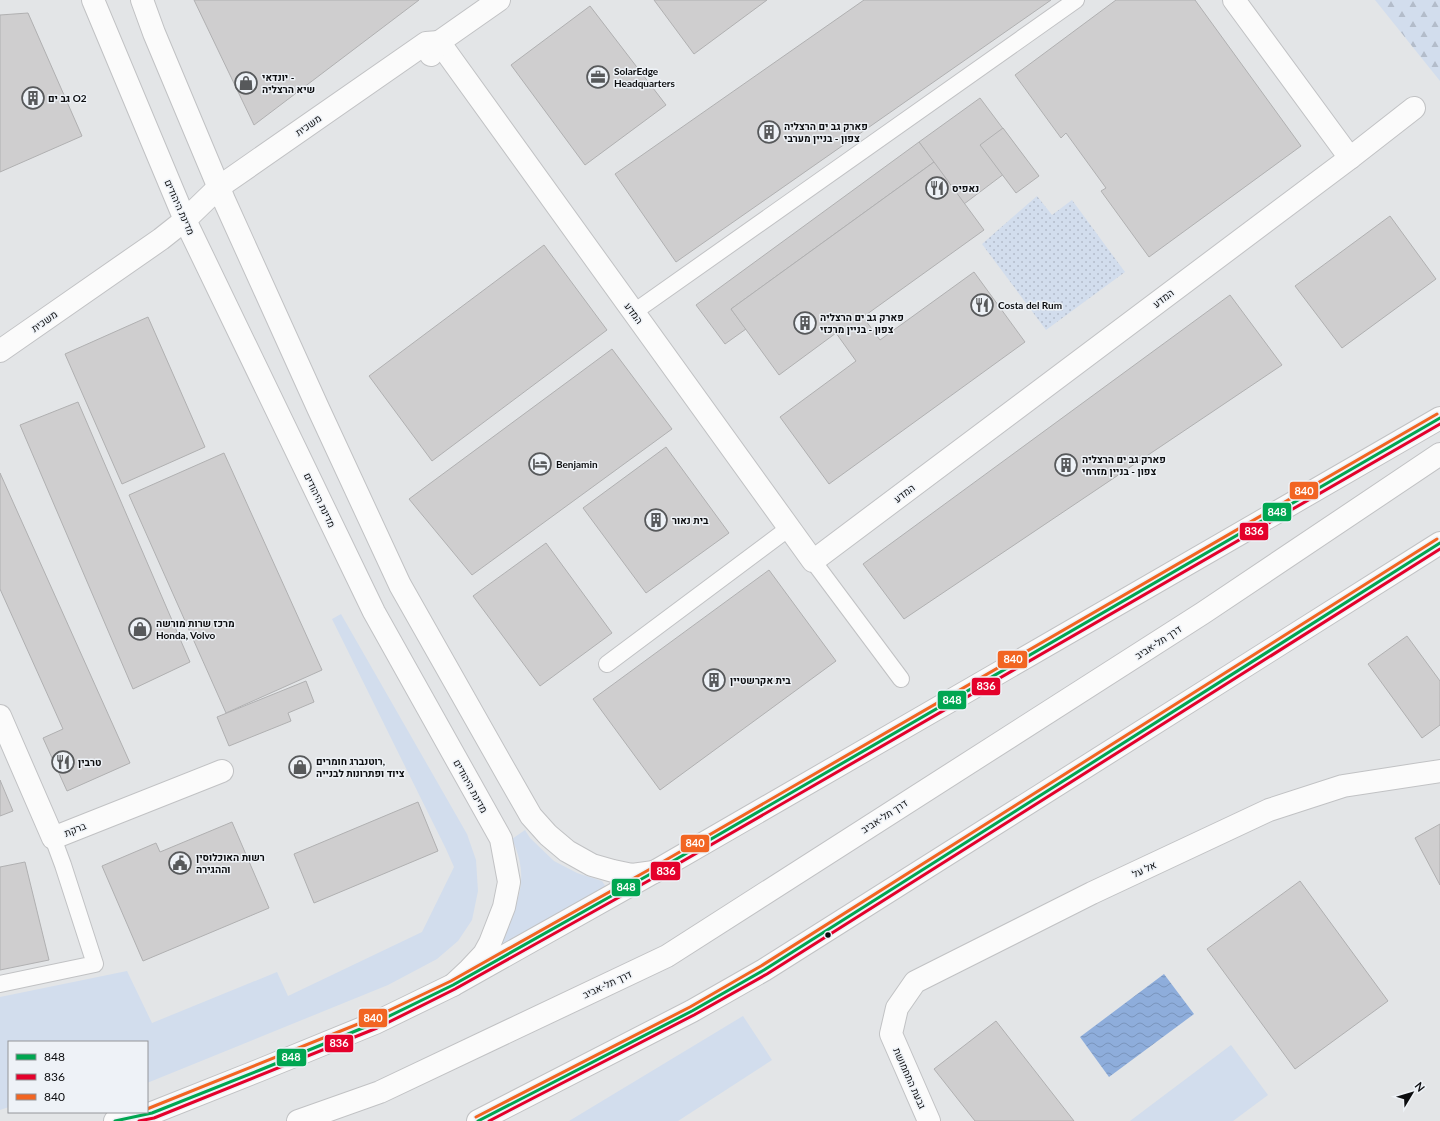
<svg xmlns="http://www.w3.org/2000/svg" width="1440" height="1121" font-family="Lato,Heebo,sans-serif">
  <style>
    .grass { fill: #d2dded }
    .forest { fill: url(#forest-firs) }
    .park { fill: url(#park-dots) }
    .water { fill: url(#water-waves) }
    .building { fill: #cfcecf; stroke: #b0b0b1 }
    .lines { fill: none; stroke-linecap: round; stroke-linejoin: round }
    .service-casing { stroke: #c1c2c4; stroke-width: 18 }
    .minor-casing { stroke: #c1c2c4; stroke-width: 24 }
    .tertiary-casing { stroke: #c1c2c4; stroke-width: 24 }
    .motorway-casing { stroke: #c1c2c4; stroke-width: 24 }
    .service { stroke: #fbfbfb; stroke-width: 16 }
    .minor { stroke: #fbfbfb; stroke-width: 22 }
    .tertiary { stroke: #fbfbfb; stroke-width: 22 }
    .motorway { stroke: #fbfbfb; stroke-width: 22 }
    .bus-1-casing { stroke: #eef2f7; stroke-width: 6 }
    .bus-2-casing { stroke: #eef2f7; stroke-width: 6 }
    .bus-3-casing { stroke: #eef2f7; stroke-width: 6 }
    .bus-1 { stroke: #00a651; stroke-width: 3 }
    .bus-2 { stroke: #e4002b; stroke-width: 3 }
    .bus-3 { stroke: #f26522; stroke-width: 3 }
    .bus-dot { fill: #0c0d0f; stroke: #eef2f7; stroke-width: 1.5 }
    .labels { text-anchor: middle; stroke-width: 3; stroke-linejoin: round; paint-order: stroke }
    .poi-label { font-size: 10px; font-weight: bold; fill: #0c0d0f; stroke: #eef2f7; text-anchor: start }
    .street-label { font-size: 10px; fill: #0c0d0f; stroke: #eef2f7 }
    .line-badge { stroke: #eef2f7; stroke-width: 1.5 }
    .badge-label { font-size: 11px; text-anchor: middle; font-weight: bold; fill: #fff }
  </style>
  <defs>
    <pattern id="forest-firs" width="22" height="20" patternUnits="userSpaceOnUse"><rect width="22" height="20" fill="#d2dded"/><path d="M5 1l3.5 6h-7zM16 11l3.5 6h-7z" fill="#b3bcca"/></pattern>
    <pattern id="park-dots" width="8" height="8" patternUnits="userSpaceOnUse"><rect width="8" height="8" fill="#d2dded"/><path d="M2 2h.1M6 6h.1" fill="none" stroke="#b3bcca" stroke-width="1.8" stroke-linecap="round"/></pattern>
    <pattern id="water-waves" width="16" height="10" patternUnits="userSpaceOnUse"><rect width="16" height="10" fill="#8eaddb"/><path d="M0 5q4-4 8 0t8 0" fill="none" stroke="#7994bb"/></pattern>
  </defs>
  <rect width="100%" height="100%" fill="#e3e5e7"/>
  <!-- grass -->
  <g class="grass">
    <path d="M341,614L467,834L476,860L478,891L472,920L458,941L437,959L388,985L147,1083V1042H9V1107L0,1110V997L127,971L152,1023L277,972L288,996L422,932L454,867L446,849L332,619Z"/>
    <path d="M525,830L530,838L554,861L577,873L602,881L608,890L497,948C514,907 533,885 512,839Z"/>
    <path d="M743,1016L772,1060L678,1121H569Z"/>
    <path d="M1231,1045L1268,1095L1233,1121H1130Z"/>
  </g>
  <!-- forest -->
  <path class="forest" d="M1375,0H1440V81Z"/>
  <!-- park -->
  <path class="park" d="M1037,196L1052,215L1072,200L1125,272L1046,330L982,244Z"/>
  <!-- water -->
  <path class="water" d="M1164,974L1194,1014L1109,1077L1080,1037Z"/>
  <!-- building -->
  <g class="building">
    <path d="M194,0H419L254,125Z"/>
    <path d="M654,0H767L694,54Z"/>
    <path d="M864,0H1051L676,262L615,174Z"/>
    <path d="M1116,0H1195L1301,146L1149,257L1101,191L1106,188L1066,133L1061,138L1015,75Z"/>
    <path d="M590,6L666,105L585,165L511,65Z"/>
    <path d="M28,13L82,136L0,172V15Z"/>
    <path d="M980,98L1025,158L964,204L919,142Z"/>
    <path d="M1003,128L1039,176L1016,193L980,145Z"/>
    <path d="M919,142L934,162L731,309L746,329L725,344L696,305Z"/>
    <path d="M934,162L984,230L863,317L880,340L974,272L1025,342L829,484L780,417L856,361L836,333L779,375L731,309Z"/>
    <path d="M1390,216L1436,279L1342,348L1295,286Z"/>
    <path d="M544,245L607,330L432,461L369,376Z"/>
    <path d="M1230,295L1282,365L904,619L863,564Z"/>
    <path d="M148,317L205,447L122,484L65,354Z"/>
    <path d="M612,349L672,429L472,575L409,499Z"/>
    <path d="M78,402L190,662L133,689L20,425Z"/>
    <path d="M666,447L729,533L646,593L583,508Z"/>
    <path d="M224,453L322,670L226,713L129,495Z"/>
    <path d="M0,473L130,763L67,791L43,738L63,729L0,589Z"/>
    <path d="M546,543L612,633L540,686L473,596Z"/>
    <path d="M769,570L836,661L660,790L593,699Z"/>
    <path d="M1407,636L1440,681V725L1422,738L1368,664Z"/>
    <path d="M306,681L314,702L288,713L291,721L229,746L217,717Z"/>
    <path d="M0,780L13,811L0,816Z"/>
    <path d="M418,802L438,851L314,903L294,854Z"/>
    <path d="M232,822L269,908L143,961L102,866L156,843L160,852Z"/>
    <path d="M1440,824V885L1415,838Z"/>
    <path d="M25,862L49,960L0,970V867Z"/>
    <path d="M1300,881L1388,1001L1295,1069L1207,949Z"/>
    <path d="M996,1021L1074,1121H975L934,1069Z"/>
  </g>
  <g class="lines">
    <!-- service casing -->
    <g class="service-casing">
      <g id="service">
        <path d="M634,312L1076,0"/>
        <path d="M813,561L901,679"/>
        <path d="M607,664L789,528"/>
        <path d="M0,984L95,964L63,865L53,838"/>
      </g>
    </g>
    <!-- minor casing -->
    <g class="minor-casing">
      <g id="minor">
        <path d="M1234,0L1350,158"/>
        <path d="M439,42L813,561L1350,158L1414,108"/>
        <path d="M431,55L439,42L499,0"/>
        <path d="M0,351L161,239L185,220L219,187L426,43L439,42"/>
        <path d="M0,716L53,838L222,771"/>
        <path d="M929,1121L891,1034L897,1008L915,982L1092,893L1269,810L1343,786L1440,771"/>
      </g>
    </g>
    <!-- tertiary casing -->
    <g class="tertiary-casing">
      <g id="tertiary">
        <path d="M93,0L185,220L374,612L501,839L509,882L504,907L490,943L484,954L469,970L453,985L375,1023L260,1070L152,1113L115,1121"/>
        <path d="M142,0L154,33L224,200L318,408L400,585L507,774L531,816L548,835L567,851L592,865L613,871L632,875L654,872"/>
      </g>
    </g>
    <!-- motorway casing -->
    <g class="motorway-casing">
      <g id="motorway">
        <path d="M453,985L654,872L1440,418"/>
        <path d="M298,1121L380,1092L667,956L1203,613L1440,454"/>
        <path d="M478,1121L692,1011L764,970L1440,543"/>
      </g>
    </g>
    <!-- service -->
    <use href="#service" class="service"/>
    <!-- minor -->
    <use href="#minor" class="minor"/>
    <!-- tertiary -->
    <use href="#tertiary" class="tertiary"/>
    <!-- motorway -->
    <use href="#motorway" class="motorway"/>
    <!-- bus-1 casing -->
    <g class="bus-1-casing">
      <g id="bus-1">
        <path d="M115,1121L152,1113L260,1070L375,1023L453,985L654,872L1440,418"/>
        <path d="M478,1121L692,1011L764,970L1440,543"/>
      </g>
    </g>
    <!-- bus-2 casing -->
    <g class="bus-2-casing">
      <g id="bus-2">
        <path d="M139,1121L154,1118L377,1028L455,989L657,876L1440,424"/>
        <path d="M489,1121L694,1015L767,974L1440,549"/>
      </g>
    </g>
    <!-- bus-3 casing -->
    <g class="bus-3-casing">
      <g id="bus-3">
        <path d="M147,1109L373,1018L451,981L652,868L1437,414"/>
        <path d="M476,1117L690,1007L761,966L1437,539"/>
      </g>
    </g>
    <!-- bus-1 -->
    <use href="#bus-1" class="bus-1"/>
    <!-- bus-2 -->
    <use href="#bus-2" class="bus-2"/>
    <!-- bus-3 -->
    <use href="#bus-3" class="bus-3"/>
  </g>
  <!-- icons -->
  <defs>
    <g id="office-ring" transform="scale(1.15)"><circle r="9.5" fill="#eef2f7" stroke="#57595b" stroke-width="1.5"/><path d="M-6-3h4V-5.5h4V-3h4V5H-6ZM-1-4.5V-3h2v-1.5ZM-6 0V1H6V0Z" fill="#57595b"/></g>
    <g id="shop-ring" transform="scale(1.15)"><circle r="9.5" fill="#eef2f7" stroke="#57595b" stroke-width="1.5"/><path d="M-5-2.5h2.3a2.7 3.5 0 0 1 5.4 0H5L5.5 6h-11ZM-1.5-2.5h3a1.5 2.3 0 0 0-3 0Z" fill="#57595b"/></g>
    <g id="building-ring" transform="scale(1.15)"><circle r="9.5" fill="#eef2f7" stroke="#57595b" stroke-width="1.5"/><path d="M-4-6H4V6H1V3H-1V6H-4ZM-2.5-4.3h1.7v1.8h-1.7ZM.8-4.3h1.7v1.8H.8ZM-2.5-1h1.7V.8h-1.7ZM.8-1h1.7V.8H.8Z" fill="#57595b"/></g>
    <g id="restaurant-ring" transform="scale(1.15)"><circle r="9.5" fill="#eef2f7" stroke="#57595b" stroke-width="1.5"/><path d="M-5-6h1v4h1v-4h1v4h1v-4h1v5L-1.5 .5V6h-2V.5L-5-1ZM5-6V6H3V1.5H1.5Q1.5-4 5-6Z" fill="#57595b"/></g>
    <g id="hotel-ring" transform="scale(1.15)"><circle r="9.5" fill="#eef2f7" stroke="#57595b" stroke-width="1.5"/><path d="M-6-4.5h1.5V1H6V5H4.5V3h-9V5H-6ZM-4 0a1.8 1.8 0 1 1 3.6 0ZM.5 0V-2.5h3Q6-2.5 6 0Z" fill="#57595b"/></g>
    <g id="civic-ring" transform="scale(1.15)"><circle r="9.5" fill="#eef2f7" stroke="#57595b" stroke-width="1.5"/><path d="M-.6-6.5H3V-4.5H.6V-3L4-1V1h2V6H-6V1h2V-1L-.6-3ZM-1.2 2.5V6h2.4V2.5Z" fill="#57595b"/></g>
  </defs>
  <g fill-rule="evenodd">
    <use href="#office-ring" x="598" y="77"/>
    <use href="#shop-ring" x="246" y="83"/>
    <use href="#building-ring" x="33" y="98"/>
    <use href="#building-ring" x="769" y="132"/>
    <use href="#restaurant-ring" x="937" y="188"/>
    <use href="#restaurant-ring" x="982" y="305"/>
    <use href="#building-ring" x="805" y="323"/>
    <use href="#hotel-ring" x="540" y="464"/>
    <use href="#building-ring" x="1066" y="465"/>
    <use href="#building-ring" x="656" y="520"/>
    <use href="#shop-ring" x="140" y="629"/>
    <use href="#building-ring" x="714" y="680"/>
    <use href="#restaurant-ring" x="63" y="762"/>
    <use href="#shop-ring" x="300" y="767"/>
    <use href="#civic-ring" x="180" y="863"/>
  </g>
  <!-- markers -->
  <circle class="bus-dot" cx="828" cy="935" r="3.5"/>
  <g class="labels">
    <!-- poi labels -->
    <g class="poi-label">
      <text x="614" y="75">SolarEdge<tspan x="614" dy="12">Headquarters</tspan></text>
      <text x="262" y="81">יונדאי -<tspan x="262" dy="12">שיא הרצליה</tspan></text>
      <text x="48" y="102">גב ים O2</text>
      <text x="784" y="130">פארק גב ים הרצליה<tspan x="784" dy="12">צפון - בניין מערבי</tspan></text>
      <text x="952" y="192">נאפיס</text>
      <text x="998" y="309">Costa del Rum</text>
      <text x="820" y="321">פארק גב ים הרצליה<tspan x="820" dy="12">צפון - בניין מרכזי</tspan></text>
      <text x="1082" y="463">פארק גב ים הרצליה<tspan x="1082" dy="12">צפון - בניין מזרחי</tspan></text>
      <text x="556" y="468">Benjamin</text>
      <text x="672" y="524">בית נאור</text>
      <text x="156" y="627">מרכז שרות מורשה<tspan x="156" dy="12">Honda, Volvo</tspan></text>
      <text x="730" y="684">בית אקרשטיין</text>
      <text x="316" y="765">רוטנברג חומרים,<tspan x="316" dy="12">ציוד ופתרונות לבנייה</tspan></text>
      <text x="78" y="766">טרבין</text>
      <text x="196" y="861">רשות האוכלוסין<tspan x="196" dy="12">וההגירה</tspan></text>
    </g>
    <!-- street labels -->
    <g class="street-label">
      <text transform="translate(308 125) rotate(-35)" y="4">משכית</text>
      <text transform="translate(180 207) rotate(66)" y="4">מדינת היהודים</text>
      <text transform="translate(1163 298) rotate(-37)" y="4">המדע</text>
      <text transform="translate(634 313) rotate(54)" y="4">המדע</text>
      <text transform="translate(44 321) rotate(-35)" y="4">משכית</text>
      <text transform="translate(904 493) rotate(-37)" y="4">המדע</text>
      <text transform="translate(320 500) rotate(64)" y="4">מדינת היהודים</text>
      <text transform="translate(1158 642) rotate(-33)" y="4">דרך תל-אביב</text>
      <text transform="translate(471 786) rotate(61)" y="4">מדינת היהודים</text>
      <text transform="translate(884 816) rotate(-33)" y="4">דרך תל-אביב</text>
      <text transform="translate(75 829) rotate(-22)" y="4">ברקת</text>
      <text transform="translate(1144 869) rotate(-25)" y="4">אל על</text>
      <text transform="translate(607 984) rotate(-25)" y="4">דרך תל-אביב</text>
      <text transform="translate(910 1078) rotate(66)" y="4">גבעת התחמושת</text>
    </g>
  </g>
  <g class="line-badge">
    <rect x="1289" y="481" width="30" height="19" rx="4" fill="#f26522"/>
    <rect x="1262" y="502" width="30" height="20" rx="4" fill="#00a651"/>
    <rect x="1239" y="522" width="30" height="19" rx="4" fill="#e4002b"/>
    <rect x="997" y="650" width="31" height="19" rx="4" fill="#f26522"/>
    <rect x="971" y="677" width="30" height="19" rx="4" fill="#e4002b"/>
    <rect x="937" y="690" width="30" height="20" rx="4" fill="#00a651"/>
    <rect x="680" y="834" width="30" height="19" rx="4" fill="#f26522"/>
    <rect x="650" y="861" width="31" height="20" rx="4" fill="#e4002b"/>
    <rect x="611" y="878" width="30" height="19" rx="4" fill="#00a651"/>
    <rect x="358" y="1008" width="30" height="20" rx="4" fill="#f26522"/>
    <rect x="324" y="1034" width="30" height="19" rx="4" fill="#e4002b"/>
    <rect x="276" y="1048" width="31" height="19" rx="4" fill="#00a651"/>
  </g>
  <g class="badge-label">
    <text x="1304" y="495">840</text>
    <text x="1277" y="516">848</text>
    <text x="1254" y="535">836</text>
    <text x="1013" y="663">840</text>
    <text x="986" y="690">836</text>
    <text x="952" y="704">848</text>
    <text x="695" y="847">840</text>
    <text x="666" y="875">836</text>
    <text x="626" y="891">848</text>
    <text x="373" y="1022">840</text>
    <text x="339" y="1047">836</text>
    <text x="291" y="1061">848</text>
  </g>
  <!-- legend -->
  <rect x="8" y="1041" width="140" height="72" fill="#eef2f7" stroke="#94969a"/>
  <rect x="16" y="1054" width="20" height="6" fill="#00a651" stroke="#94969a"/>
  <text x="44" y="1061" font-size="12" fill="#0c0d0f">848</text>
  <rect x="16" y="1074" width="20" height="6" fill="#e4002b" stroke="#94969a"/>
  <text x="44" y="1081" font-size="12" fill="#0c0d0f">836</text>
  <rect x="16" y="1094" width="20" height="6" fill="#f26522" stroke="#94969a"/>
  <text x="44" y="1101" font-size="12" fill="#0c0d0f">840</text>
  <!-- north arrow -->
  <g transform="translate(1412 1093) rotate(52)" stroke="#eef2f7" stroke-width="3" paint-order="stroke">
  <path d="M0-3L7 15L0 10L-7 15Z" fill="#0c0d0f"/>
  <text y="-6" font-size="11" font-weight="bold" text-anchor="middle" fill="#0c0d0f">N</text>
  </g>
</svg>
